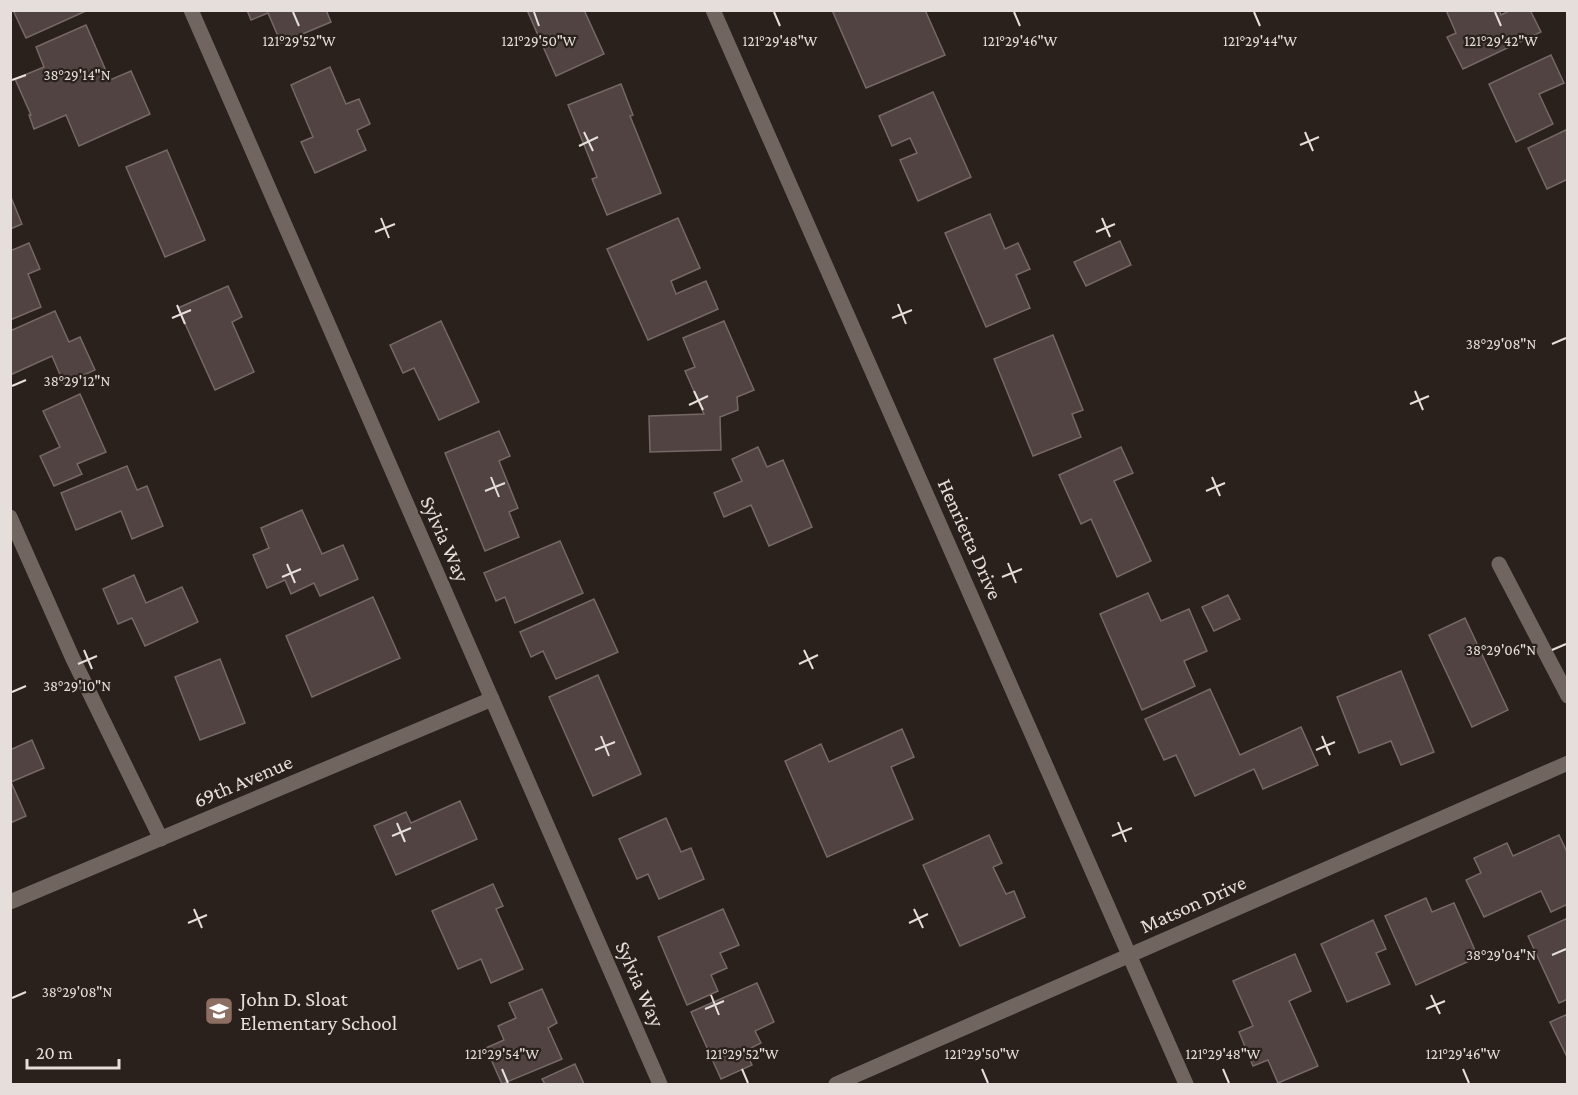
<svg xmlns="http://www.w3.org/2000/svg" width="1578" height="1095" font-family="'Crimson Pro',serif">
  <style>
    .building { fill: #504341; stroke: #756866; stroke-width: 1.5 }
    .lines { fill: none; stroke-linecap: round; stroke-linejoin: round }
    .minor { stroke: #716560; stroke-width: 15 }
    .ticks { fill: none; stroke: #e5dedb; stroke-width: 2 }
    .labels { text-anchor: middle; stroke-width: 4.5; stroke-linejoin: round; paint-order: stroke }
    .street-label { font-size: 21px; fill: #e5dedb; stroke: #2b211c }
    .poi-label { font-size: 21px; fill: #e5dedb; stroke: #2b211c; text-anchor: start }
    .ticks-label { font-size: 15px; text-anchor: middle; fill: #e5dedb; stroke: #2b211c; stroke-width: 4.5; stroke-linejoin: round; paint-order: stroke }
  </style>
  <rect width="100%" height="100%" fill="#2b211c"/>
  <!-- building -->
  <g class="building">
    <path d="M13,10H88L26,38Z"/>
    <path d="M247,10H326L331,22L281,43L268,13L251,20Z"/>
    <path d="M527,10H584L604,54L556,76Z"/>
    <path d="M832,10H925L945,55L866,88Z"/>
    <path d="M1446,10H1499L1501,15L1511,10H1530L1541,32L1463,69L1447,37L1456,33Z"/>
    <path d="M86,25L110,80L131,71L150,114L79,146L66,115L34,129L29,115H31L15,79L44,67L36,47Z"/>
    <path d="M1551,55L1564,83L1539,94L1553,124L1516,142L1489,84Z"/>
    <path d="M330,67L346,104L359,99L370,124L357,130L366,150L315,173L301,142L313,137L291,85Z"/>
    <path d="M621,84L633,115L630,116L661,193L607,215L592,179L597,177L568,105Z"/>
    <path d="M933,92L971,177L918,201L900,160L917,153L910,138L892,146L879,116Z"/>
    <path d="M1568,129V179L1547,189L1528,148Z"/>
    <path d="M167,150L205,240L165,257L126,167Z"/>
    <path d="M10,195L22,224L10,229Z"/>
    <path d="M990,214L1005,249L1018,243L1030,269L1016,275L1030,308L986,327L945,233Z"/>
    <path d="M678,218L700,268L671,281L676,294L706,281L718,309L648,340L607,249Z"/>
    <path d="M1120,241L1131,265L1086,286L1074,262Z"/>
    <path d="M29,243L40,269L28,274L41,307L10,320V251Z"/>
    <path d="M228,286L242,317L232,322L254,372L215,390L178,308Z"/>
    <path d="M55,311L69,342L80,337L95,370L64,384L52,356L10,375V331Z"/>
    <path d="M441,321L479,402L439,420L414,368L403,373L390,345Z"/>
    <path d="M724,321L754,390L737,397L738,410L720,417L721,450L650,452L649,416L704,414L685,371L695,367L683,338Z"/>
    <path d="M1053,335L1083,410L1072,414L1081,437L1033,456L994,359Z"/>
    <path d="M80,394L106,452L77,464L82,474L54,486L40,456L60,447L43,411Z"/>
    <path d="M499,431L510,456L499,461L518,508L509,512L519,537L485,551L445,453Z"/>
    <path d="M758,447L767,467L783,460L812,527L769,546L751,505L724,517L714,493L742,481L732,459Z"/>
    <path d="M1121,447L1133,473L1114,481L1151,561L1117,577L1091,519L1081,524L1059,475Z"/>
    <path d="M127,466L137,490L147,486L163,526L132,539L121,511L76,530L61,493Z"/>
    <path d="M302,510L322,554L343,545L358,579L320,596L314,583L291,594L285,580L267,588L253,555L269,548L261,528Z"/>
    <path d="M560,541L583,593L515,623L505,597L496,601L484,573Z"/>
    <path d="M134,575L146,603L182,587L198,622L145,646L132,618L118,624L103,589Z"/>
    <path d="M1148,593L1161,621L1189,609L1207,651L1184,661L1195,686L1142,710L1100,614Z"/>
    <path d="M1228,595L1240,619L1214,631L1202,607Z"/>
    <path d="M373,597L400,658L312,697L286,636Z"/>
    <path d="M594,599L618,652L556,679L543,651L531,657L520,632Z"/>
    <path d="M1465,618L1508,710L1472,727L1429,635Z"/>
    <path d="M220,659L245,723L200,740L175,677Z"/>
    <path d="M1401,671L1434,752L1401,765L1391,741L1359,753L1337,697Z"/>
    <path d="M598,675L641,774L593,796L549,697Z"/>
    <path d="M1210,689L1240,755L1301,727L1318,765L1263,789L1254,769L1195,796L1176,755L1164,760L1145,719Z"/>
    <path d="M902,729L914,757L891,767L913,819L827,857L785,761L821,744L829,762Z"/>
    <path d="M32,740L44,768L11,782L26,816L10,823V750Z"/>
    <path d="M460,801L477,839L396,875L374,826L406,812L411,823Z"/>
    <path d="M666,818L681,852L691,848L704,879L659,899L648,874L637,879L619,839Z"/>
    <path d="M989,835L1002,863L993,867L1006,894L1014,891L1025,917L960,946L923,865Z"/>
    <path d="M1559,835L1568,854V904L1551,912L1541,891L1484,917L1466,880L1481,873L1474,858L1507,843L1513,856Z"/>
    <path d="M493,884L503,906L496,909L523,969L491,983L481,959L458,969L432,911Z"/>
    <path d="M1426,898L1432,912L1454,903L1478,957L1416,985L1385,916Z"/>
    <path d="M723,909L739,945L720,953L727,968L711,975L718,991L687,1005L658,937Z"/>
    <path d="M1568,918V999L1559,1003L1528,936Z"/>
    <path d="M1373,920L1386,949L1376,953L1390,984L1347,1002L1321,944Z"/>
    <path d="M1295,954L1311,991L1289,1001L1318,1066L1278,1083L1268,1060L1253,1066L1239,1032L1253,1026L1233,981Z"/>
    <path d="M757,983L774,1022L755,1031L761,1043L745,1051L752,1065L721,1079L691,1012Z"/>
    <path d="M542,989L557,1023L548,1028L562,1059L502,1084L486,1048L504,1040L498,1026L516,1018L509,1003Z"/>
    <path d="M1568,1014V1059L1550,1022Z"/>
    <path d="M575,1064L584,1084H545L542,1079Z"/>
  </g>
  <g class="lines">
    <!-- minor -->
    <g class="minor">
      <path d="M191,10L660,1084"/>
      <path d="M713,10L1186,1084"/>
      <path d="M10,517L73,659L161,839"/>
      <path d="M1499,564L1568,696"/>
      <path d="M10,902L492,699"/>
      <path d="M836,1084L1568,763"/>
    </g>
  </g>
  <!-- ticks -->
  <path class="ticks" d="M293,12L299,26M534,12L539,26M774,12L780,26M1014,12L1020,26M1254,12L1260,26M1495,12L1501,26M12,80L26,75M584,132L593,151M1305,132L1313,151M1300,145L1319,137M579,146L598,137M381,218L389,238M1102,218L1110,237M375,232L395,224M1096,232L1115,224M898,304L906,324M177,305L185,324M172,318L191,310M892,318L912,310M1552,344L1566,338M12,386L26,380M694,391L703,410M1415,391L1423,410M1410,404L1429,396M689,405L708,396M491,477L499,497M1212,477L1220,496M485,491L505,483M1206,491L1225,483M1008,563L1016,583M287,564L295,583M282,577L301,569M1002,577L1022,569M84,650L92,669M804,650L813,669M1552,650L1566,644M78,664L97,656M799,664L818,655M12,692L26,686M601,736L609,756M1322,736L1330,755M595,750L615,742M1316,750L1335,742M1118,822L1126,842M397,823L405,842M392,836L411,828M1112,836L1132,828M194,909L202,928M914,909L923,928M188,923L207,915M909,923L928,914M1552,955L1566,949M711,995L719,1015M1431,995L1440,1014M12,998L26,992M705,1009L724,1001M1426,1009L1445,1001M502,1069L508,1083M742,1069L748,1083M982,1069L988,1083M1223,1069L1229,1083M1463,1069L1469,1083"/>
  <!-- icons -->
  <defs>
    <g id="school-square" transform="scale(1.5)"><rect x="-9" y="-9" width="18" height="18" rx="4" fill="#8d6e63" stroke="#2b211c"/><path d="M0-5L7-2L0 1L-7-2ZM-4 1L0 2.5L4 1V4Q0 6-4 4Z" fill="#fff"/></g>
  </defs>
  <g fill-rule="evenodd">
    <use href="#school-square" x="219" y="1011"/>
  </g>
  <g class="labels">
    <!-- street labels -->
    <g class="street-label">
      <text transform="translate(445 539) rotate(66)" y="7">Sylvia Way</text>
      <text transform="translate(970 539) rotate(66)" y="7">Henrietta Drive</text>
      <text transform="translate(243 781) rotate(-23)" y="7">69th Avenue</text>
      <text transform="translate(1193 904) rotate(-24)" y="7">Matson Drive</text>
      <text transform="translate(640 984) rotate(66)" y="7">Sylvia Way</text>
    </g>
    <!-- poi labels -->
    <g class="poi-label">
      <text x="240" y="1006">John D. Sloat<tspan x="240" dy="24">Elementary School</tspan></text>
    </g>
  </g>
  <g class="ticks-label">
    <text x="299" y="46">121°29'52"W</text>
    <text x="539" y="46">121°29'50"W</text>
    <text x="780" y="46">121°29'48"W</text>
    <text x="1020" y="46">121°29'46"W</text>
    <text x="1260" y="46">121°29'44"W</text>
    <text x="1501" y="46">121°29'42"W</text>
    <text x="77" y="80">38°29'14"N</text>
    <text x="1501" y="349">38°29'08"N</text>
    <text x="77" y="386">38°29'12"N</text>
    <text x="1501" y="655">38°29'06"N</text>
    <text x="77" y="691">38°29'10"N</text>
    <text x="1501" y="960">38°29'04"N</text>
    <text x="77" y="997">38°29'08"N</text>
    <text x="502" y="1059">121°29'54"W</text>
    <text x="742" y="1059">121°29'52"W</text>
    <text x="982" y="1059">121°29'50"W</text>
    <text x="1223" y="1059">121°29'48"W</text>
    <text x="1463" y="1059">121°29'46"W</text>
  </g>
  <!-- border -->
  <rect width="1578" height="1095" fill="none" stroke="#e5dedb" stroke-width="24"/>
  <!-- scale -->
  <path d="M27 1059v9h92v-9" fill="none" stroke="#e5dedb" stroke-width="3"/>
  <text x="36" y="1059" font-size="18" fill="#e5dedb" stroke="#2b211c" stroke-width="4.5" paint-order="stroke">20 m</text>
</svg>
